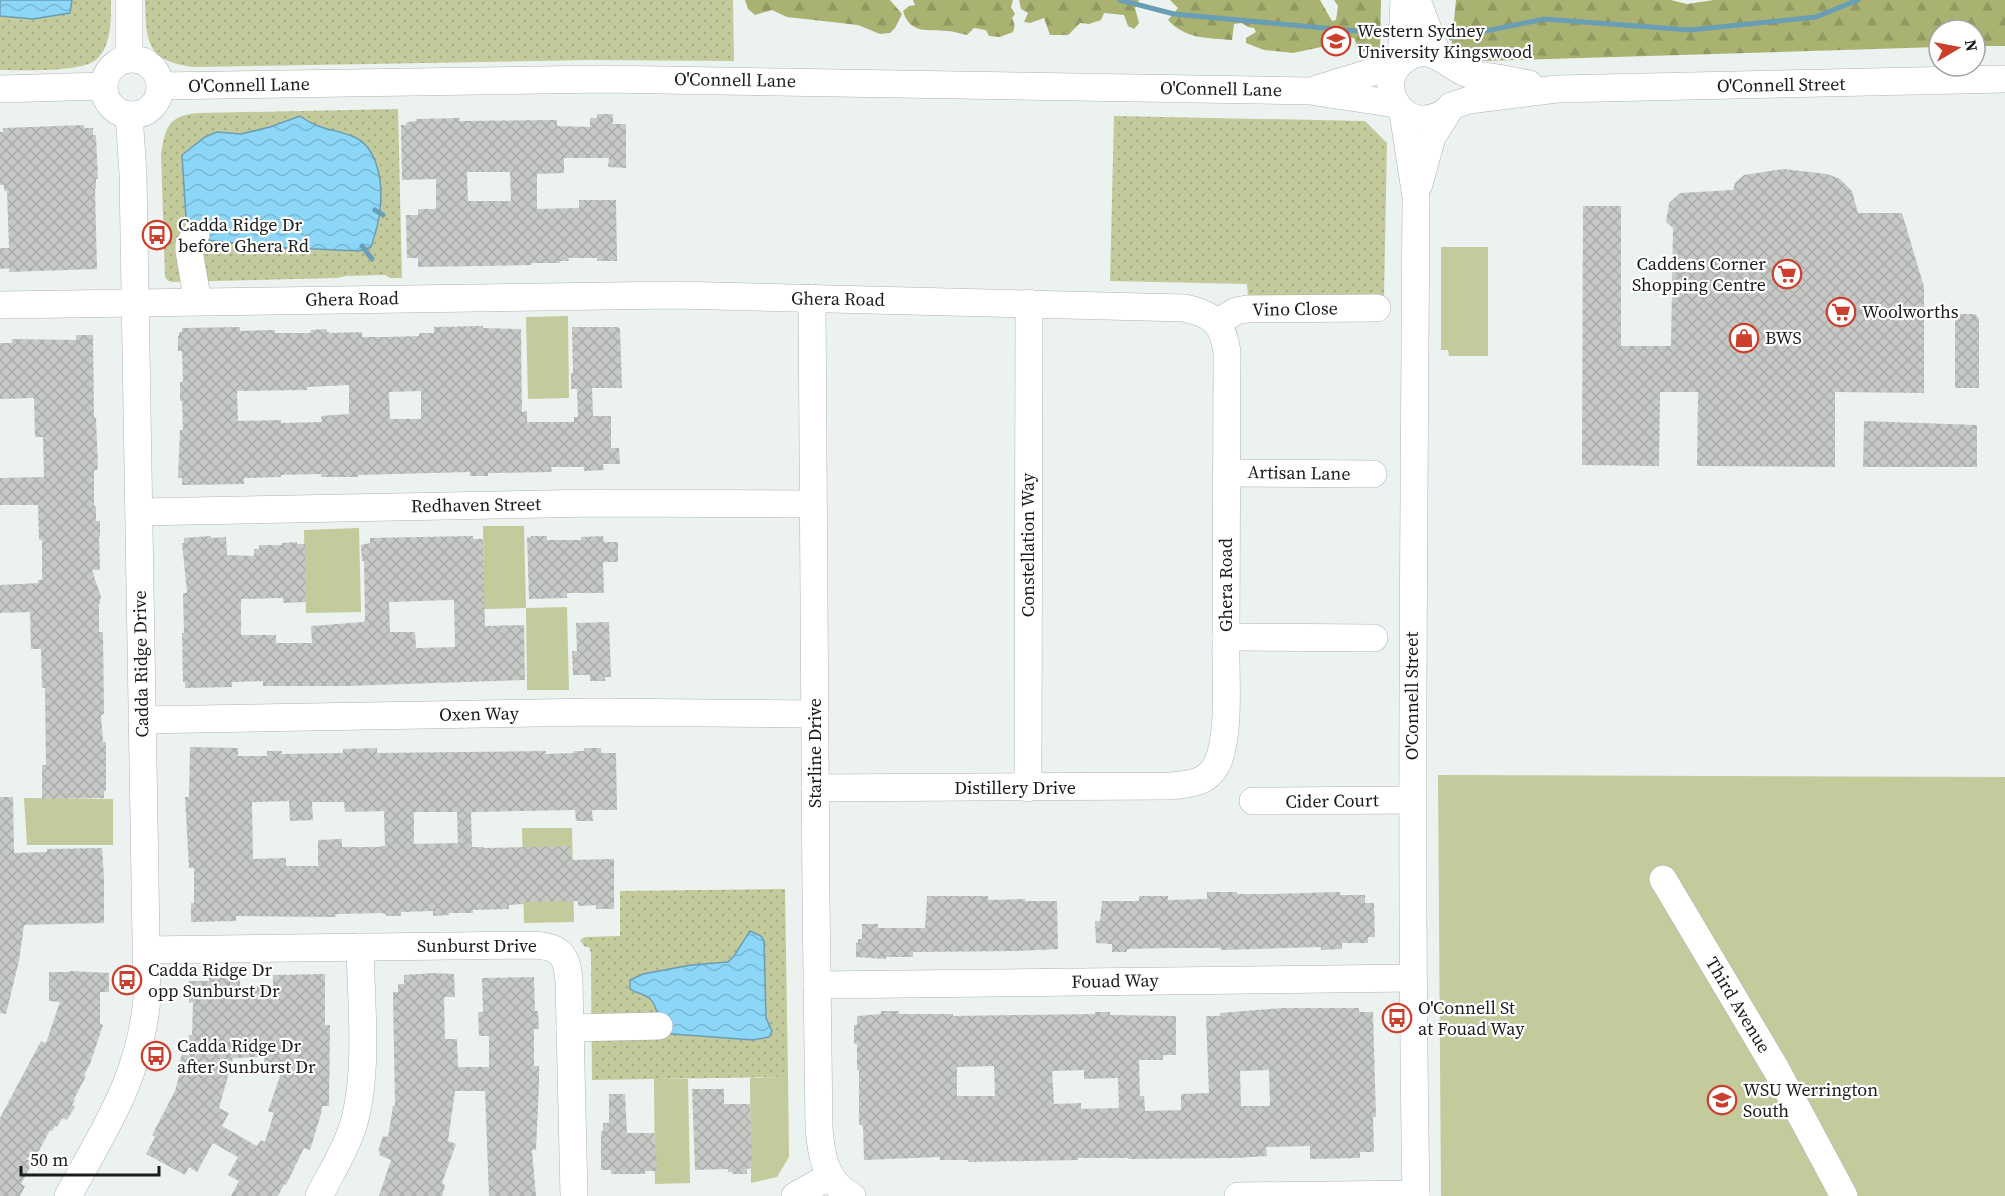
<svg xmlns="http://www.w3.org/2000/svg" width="2005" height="1196" font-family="'Source Serif 4',serif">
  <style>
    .grass { fill: #c3ca9b }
    .forest { fill: url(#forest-firs) }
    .park { fill: url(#park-dots) }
    .water { fill: url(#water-waves); stroke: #6a9eb5; stroke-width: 1.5 }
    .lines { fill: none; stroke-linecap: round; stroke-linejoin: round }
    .stream { stroke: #6a9eb5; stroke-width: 5 }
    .building { fill: url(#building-cross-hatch); fill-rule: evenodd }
    .minor-casing { stroke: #aeb3b1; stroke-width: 28 }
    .minor { stroke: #fff; stroke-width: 27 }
    .labels { text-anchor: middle; stroke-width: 4.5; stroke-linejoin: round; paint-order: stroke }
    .poi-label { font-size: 18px; fill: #1a1b1b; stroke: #fff; text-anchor: start }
    .street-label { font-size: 18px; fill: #1a1b1b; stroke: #fff }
  </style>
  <defs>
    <pattern id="forest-firs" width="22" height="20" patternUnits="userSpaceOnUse" patternTransform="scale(1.5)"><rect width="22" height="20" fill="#a9b271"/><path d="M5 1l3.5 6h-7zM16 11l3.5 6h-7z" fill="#919861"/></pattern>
    <pattern id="park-dots" width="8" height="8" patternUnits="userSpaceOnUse" patternTransform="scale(1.5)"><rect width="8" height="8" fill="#c3ca9b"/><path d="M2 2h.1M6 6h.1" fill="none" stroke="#a7ad85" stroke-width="1.8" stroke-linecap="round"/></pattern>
    <pattern id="water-waves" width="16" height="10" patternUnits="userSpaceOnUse" patternTransform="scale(1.5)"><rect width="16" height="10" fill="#8cd6f7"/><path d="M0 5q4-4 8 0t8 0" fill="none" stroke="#78b7d3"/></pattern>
    <pattern id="building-cross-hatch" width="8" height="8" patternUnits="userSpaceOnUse" patternTransform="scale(1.5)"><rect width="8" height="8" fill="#c6c9c6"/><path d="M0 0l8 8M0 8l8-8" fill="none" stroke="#aaacaa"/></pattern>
  </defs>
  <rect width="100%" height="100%" fill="#ecf2f0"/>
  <!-- grass -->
  <g class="grass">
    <path d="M1441,247H1488V356H1449L1448,350H1441Z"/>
    <path d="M568,316L569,398L528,399L526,317Z"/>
    <path d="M483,526H524L526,608L567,607L569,690H527L526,608L484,609Z"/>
    <path d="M359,528L361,612L306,613L304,530Z"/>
    <path d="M1438,775L2005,777V1196H1441Z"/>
    <path d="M24,798L113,799V845H27Z"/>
    <path d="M522,828H572L574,922L524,923Z"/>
    <path d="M788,1077L789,1157L777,1177L751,1183L750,1078Z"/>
    <path d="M654,1079H688L690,1183L655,1184Z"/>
  </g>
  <!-- forest -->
  <g class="forest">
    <path d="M745,0H890L902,14L895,28L890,33L880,34L858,25L787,17L772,10L755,15L748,9Z"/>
    <path d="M913,0H1013L1011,7L1015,14L1012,18C1015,24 1015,26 1013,32L1000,37L989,36L986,30L974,28L967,35C961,34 954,31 947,31C928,29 910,35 903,11L909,6L915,5Z"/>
    <path d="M1019,0H1139L1135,8L1139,23L1134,29L1128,26L1124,15L1104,13L1101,20L1089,24L1080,23L1068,35H1050L1044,18L1030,23L1024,22L1028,13L1021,9Z"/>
    <path d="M1170,0H1320L1332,21L1336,20L1338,6L1334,0H1381L1380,50L1360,52L1355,47L1356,43L1354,38L1347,37L1343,45L1329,49L1321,47L1312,49L1293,53L1264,50L1246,43V38L1256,32L1254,28L1248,27L1242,23L1234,24L1232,40C1208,38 1185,39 1168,20L1178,8Z"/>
    <path d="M1456,0H1671L1687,4L1714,0H2005V46H1975V30H1939V47L1450,62Z"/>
  </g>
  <!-- park -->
  <g class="park">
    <path d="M0,0H111C111,18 112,45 97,59C82,73 22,70 0,70Z"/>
    <path d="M145,0H733L734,61L589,60L194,67C147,61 146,43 145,0Z"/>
    <path d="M398,109L402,278H390L385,275L346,276L337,278L173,282L168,281L165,277L161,154C165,126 170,115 199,113Z"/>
    <path d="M1114,116L1365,121L1387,143L1384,297H1248L1247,284L1110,281Z"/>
    <path d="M785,889L788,1077L592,1080L591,953L589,947H585L580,940L585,937L620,936V891Z"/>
  </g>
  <!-- water -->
  <g class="water">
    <path d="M0,0H72L70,13L33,19L0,16Z"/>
    <path d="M300,116C319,130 331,128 352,136C379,146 383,185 380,210C379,223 375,235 371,247L359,251L270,247L198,239L189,232L186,218L182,155L205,137L217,132L241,134L270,127Z"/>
    <path d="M750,931L761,936L764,941L766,1018L772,1031L769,1037L753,1040L659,1033C659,1022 658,1005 649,998C644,994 636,993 630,989V980L643,974L691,965L728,962L734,956Z"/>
  </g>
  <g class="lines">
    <!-- stream -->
    <g class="stream">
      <path d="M1120,0L1174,14L1378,33"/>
      <path d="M1451,38L1544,19L1690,30L1816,17L1858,0"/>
      <path d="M375,210L383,215"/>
      <path d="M362,246L372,259"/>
    </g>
  </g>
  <!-- building -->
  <g class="building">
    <path d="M597,114H613V124H626V168L608,167L609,158H564V173L537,174V209L579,208V200H616L617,261H597V258H568L569,261H560V263H532V265L418,267V258H407L406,215H418V209H436V179L402,180L401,125H406L407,122L416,121V119L460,118L459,121L557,120V126L590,127V118H597ZM467,172H510L511,201H468Z"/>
    <path d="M84,125V128H93V135H96L98,179H96V189H95L97,269L9,272V268L0,269V248H9L7,191H4V185H0V132H3V128Z"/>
    <path d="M1783,169L1827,174L1840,179L1852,191L1858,213H1902L1924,287V393L1835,392V467L1697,466L1698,392H1660L1659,466L1582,465L1583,206H1621V346H1671L1673,228L1666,222L1669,203L1680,193L1733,190L1735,183L1744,175Z"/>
    <path d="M1955,314H1975L1979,319V388H1955Z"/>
    <path d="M483,326V328L521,329L522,412L527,411V422H574V417H578L577,389H571V373H573L572,327H618L620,329L622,388H592L593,416H611V448H619L620,464H603L604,470L584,471V467H551L552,472L488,473V476H470V472L358,475V477H321V474L281,475V477L244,478V484L182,485V478H178L180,430H183L182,401H180V382H183L182,351H178V336H179V332H182V328L240,327V331L275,330V333H311V330L327,329V332L331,333L362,332V337H386L419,336V333H434V327ZM349,385V414L321,416L322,422L281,423V420L238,421L237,391L307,390V387ZM421,391V419H390L389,392Z"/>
    <path d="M76,335H93L94,418H96L98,466L97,470H94V506H96V521H100V536H99L100,570H92L101,597L99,605V632H103L104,714L101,715L103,742H106V791H104V798L42,799V765H46L45,688H42L41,649H31L30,612L0,613V585L38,583V580H42V540H39L38,505H0V478L44,477L43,437H35L34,398L0,399V343H12V339L76,340Z"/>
    <path d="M1864,421L1977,425V467H1863Z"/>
    <path d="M211,536V538L226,537L227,555L254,556V549H259V545H282V543L297,542V544H305L306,602L283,603V598L241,599V635H276V643H312L311,626L364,622L365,619L364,561H362L361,545L370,543V538L473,536V539H483L485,626L524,625L525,680L346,686H263V681L232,682V687L185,688V682H183L182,633H184L183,593H187L182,543H184V538ZM454,600L455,647L416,648L415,632H390L389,602Z"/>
    <path d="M531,536H547V540H581V537L603,536L604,542H618V562H603L604,593H567V598L529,599L527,537L531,538Z"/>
    <path d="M609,622L611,677H605V681H590V675H573L572,651H577L576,623Z"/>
    <path d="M190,747L238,748V756H267V751H282V754L343,753V749L377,748V753L546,751V754L574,753V751H584V748H601V753H616L617,810H592L593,821H576L575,810L471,812L472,847H484V848L570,846L571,860L614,859V909H596V905L578,906V901L524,902V904L509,905V909L473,910V913H449V915L433,916V911L401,912V916H386V914L382,913L335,914L336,917L236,916V921L191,922V903H194V868H189L185,797H189ZM289,801L290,821L313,820L312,802H344L345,812L384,811L385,846H380V847H342V839L318,840V866H286V858L253,859L252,802ZM414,812H457L458,843L414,844Z"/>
    <path d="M0,797H13L14,853L47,852V849L102,848L104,878V923L24,925L19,961L6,1014L0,1013Z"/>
    <path d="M1207,892H1237V894H1270L1340,892V895H1365V903H1374L1375,937H1368V943H1342V949L1321,950V947L1221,950V948H1167L1127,949V952H1112V944L1096,943L1095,921H1100L1102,901H1139V896H1168V900L1207,899Z"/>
    <path d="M927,896H988V900L1025,899V901H1057L1058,949L1018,951L913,952V957H886V959L856,957V943H858V939H862V924H878V928H925Z"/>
    <path d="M70,971L109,973V992H100V1024L103,1025L90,1064L84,1075L86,1076L74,1099L75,1100L72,1105L75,1107L67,1120L62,1118L57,1127L55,1126L52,1131L50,1130L21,1184L25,1186L20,1196H0V1118L41,1041L46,1043L60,1002L49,1001V972H70Z"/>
    <path d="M434,973L454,974L455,997H444L445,1039H457L458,1067H489V1036H479L478,1012H483L482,978L534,977L535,1011H538L539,1029H534V1066H539V1083L536,1150H532L536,1196H489L485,1091H455L448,1141L456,1144L442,1183L445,1185L442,1196H379L391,1160L379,1155L380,1152L378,1151L383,1136L388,1137L393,1106H395L393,992H398V984H404V975Z"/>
    <path d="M325,974V1025H330L329,1106H322L321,1114L310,1150L304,1148L286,1185L284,1184L278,1196H231L239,1181L228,1175L238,1157L213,1143L197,1172L189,1167L185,1175L146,1154L155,1137L152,1135L175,1091L181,1070L178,1069L182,1054L189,1056V1035H192L193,1002L189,1003V981H209V975H240V986H273V975ZM264,1057V1073H281L268,1111L274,1113L265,1142L261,1140L257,1146L222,1126L229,1113L219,1108L233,1058Z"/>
    <path d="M1283,1008H1359V1012H1373L1376,1117H1373L1374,1152H1360V1158L1310,1159V1146L1266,1147L1267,1156L1237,1158L1128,1159V1158H1078V1160L969,1162L968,1160H940V1157L864,1160L863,1126L859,1124V1070H857V1044H854V1025H857V1016L881,1014V1011H899V1014H953V1016L1095,1014V1012H1110V1015L1176,1016V1055H1163V1060H1139L1140,1096H1144L1145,1111L1181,1110V1094L1209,1093L1206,1016H1220V1013ZM994,1066L995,1096H957V1067ZM1084,1070V1079L1118,1078L1119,1108L1081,1109V1103L1054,1104L1052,1071ZM1269,1070L1270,1106H1241L1240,1071Z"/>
    <path d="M692,1089H724V1104H750L752,1168L747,1169V1174H732V1172H728V1169L695,1170Z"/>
    <path d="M609,1094H625L627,1133H654L657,1171H645V1174H611V1170H601V1131H603V1123H609Z"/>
  </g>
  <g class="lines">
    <!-- minor casing -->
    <g class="minor-casing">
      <g id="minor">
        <path d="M129,0V59"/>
        <path d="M1417,0L1438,56"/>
        <circle cx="132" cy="87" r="28"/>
        <path d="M1401,62L1404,0"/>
        <path d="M160,86L605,79L1310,91L1396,104"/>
        <path d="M0,89L103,86"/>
        <path d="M1317,89L1399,64"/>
        <path d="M1451,106L1469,100L1557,89L2005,79"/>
        <path d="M1449,109C1407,142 1370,85 1404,60C1430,41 1444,64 1466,73C1471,75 1478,75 1484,76C1499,78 1514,81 1529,84"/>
        <path d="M1403,113L1416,197C1414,530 1410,863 1416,1196"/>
        <path d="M1419,184L1432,137L1451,107"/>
        <path d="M812,298L816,898L819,1128C821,1154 825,1183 852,1196"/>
        <path d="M196,301V291L189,251V245L196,234"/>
        <path d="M0,305L675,295L1184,308C1214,315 1222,321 1227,352C1227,449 1226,545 1226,641C1225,674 1231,734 1217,764C1208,783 1190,784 1171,786L815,788"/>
        <path d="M1216,323L1236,311L1247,309L1377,308"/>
        <path d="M1226,473L1373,474"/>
        <path d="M139,512L596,503L813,504"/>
        <path d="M1226,637L1374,638"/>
        <path d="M142,720L595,712L815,714"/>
        <path d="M1028,788L1029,303"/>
        <path d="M1253,801L1412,800"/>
        <path d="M1663,879L1776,1069L1844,1196"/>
        <path d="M147,950L532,945C561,946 567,955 569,982L574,1196"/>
        <path d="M817,985L1412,978"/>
        <path d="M570,1028L659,1026"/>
        <path d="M68,1196C105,1128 140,1078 147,998L133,174L129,115"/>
        <path d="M319,1196C331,1173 345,1151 353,1126C369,1073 361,1003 360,947"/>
        <path d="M795,1196L830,1176"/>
        <path d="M1238,1196L1416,1194"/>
      </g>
    </g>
    <!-- minor -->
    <use href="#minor" class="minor"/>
  </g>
  <!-- icons -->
  <defs>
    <g id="university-ring" transform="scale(1.5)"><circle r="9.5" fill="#fff" stroke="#cb3f2c" stroke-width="1.5"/><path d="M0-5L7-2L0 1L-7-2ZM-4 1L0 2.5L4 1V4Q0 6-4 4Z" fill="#cb3f2c"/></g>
    <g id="bus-ring" transform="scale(1.5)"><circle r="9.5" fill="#fff" stroke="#cb3f2c" stroke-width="1.5"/><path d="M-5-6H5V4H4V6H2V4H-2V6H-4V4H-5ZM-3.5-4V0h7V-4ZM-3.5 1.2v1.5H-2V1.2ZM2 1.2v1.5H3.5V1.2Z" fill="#cb3f2c"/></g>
    <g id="supermarket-ring" transform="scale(1.5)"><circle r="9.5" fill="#fff" stroke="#cb3f2c" stroke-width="1.5"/><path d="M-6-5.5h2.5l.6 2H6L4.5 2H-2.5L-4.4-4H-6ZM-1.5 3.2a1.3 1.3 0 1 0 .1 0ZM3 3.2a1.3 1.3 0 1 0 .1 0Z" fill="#cb3f2c"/></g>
    <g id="shop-ring" transform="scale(1.5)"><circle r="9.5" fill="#fff" stroke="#cb3f2c" stroke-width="1.5"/><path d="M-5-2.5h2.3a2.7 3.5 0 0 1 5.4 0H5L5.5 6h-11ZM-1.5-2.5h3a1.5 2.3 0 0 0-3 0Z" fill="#cb3f2c"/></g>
  </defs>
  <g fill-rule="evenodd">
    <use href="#university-ring" x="1336" y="41"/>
    <use href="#bus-ring" x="157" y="235"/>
    <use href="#supermarket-ring" x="1787" y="274"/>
    <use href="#supermarket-ring" x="1841" y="312"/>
    <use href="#shop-ring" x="1744" y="338"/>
    <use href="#bus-ring" x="127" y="980"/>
    <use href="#bus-ring" x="1397" y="1018"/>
    <use href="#bus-ring" x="156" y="1056"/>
    <use href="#university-ring" x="1722" y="1100"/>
  </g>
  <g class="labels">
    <!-- poi labels -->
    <g class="poi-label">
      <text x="1357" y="37">Western Sydney<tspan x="1357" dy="21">University Kingswood</tspan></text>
      <text x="178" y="231">Cadda Ridge Dr<tspan x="178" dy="21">before Ghera Rd</tspan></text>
      <text x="1766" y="270" text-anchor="end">Caddens Corner<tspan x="1766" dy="21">Shopping Centre</tspan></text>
      <text x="1862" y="318">Woolworths</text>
      <text x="1765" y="344">BWS</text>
      <text x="148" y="976">Cadda Ridge Dr<tspan x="148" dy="21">opp Sunburst Dr</tspan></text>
      <text x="1418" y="1014">O'Connell St<tspan x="1418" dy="21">at Fouad Way</tspan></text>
      <text x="177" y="1052">Cadda Ridge Dr<tspan x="177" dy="21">after Sunburst Dr</tspan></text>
      <text x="1743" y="1096">WSU Werrington<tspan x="1743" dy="21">South</tspan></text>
    </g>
    <!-- street labels -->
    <g class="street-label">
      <text transform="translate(735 80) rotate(1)" y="6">O'Connell Lane</text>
      <text transform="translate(249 85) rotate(-1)" y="6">O'Connell Lane</text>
      <text transform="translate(1781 85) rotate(-1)" y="6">O'Connell Street</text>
      <text transform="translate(1221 89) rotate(1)" y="6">O'Connell Lane</text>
      <text transform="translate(352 299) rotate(-1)" y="6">Ghera Road</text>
      <text transform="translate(838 299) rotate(1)" y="6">Ghera Road</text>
      <text transform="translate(1295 309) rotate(-1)" y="6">Vino Close</text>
      <text transform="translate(1299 473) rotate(1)" y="6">Artisan Lane</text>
      <text transform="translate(476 505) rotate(-1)" y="6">Redhaven Street</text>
      <text transform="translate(1028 545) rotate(-90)" y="6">Constellation Way</text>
      <text transform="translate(1226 585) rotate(-90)" y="6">Ghera Road</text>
      <text transform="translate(141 664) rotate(-91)" y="6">Cadda Ridge Drive</text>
      <text transform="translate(1412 696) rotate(-90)" y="6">O'Connell Street</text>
      <text transform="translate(479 714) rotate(-1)" y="6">Oxen Way</text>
      <text transform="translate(815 753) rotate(-90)" y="6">Starline Drive</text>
      <text x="1015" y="794">Distillery Drive</text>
      <text transform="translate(1332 801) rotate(-1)" y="6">Cider Court</text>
      <text x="477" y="952">Sunburst Drive</text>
      <text transform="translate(1115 981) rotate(-1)" y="6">Fouad Way</text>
      <text transform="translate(1738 1005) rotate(59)" y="6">Third Avenue</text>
    </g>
  </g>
  <!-- north arrow -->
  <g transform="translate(1957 48) rotate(80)"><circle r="28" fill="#ffffff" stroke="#a3a4a4" stroke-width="1.5"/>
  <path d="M0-4.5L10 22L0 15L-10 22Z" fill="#cb3f2c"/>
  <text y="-9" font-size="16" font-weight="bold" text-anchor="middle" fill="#1a1b1b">N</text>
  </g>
  <!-- scale -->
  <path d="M21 1166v9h138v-9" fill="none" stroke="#1a1b1b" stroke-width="3"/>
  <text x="30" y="1166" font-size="18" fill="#1a1b1b" stroke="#ffffff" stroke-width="4.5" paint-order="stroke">50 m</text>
</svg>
